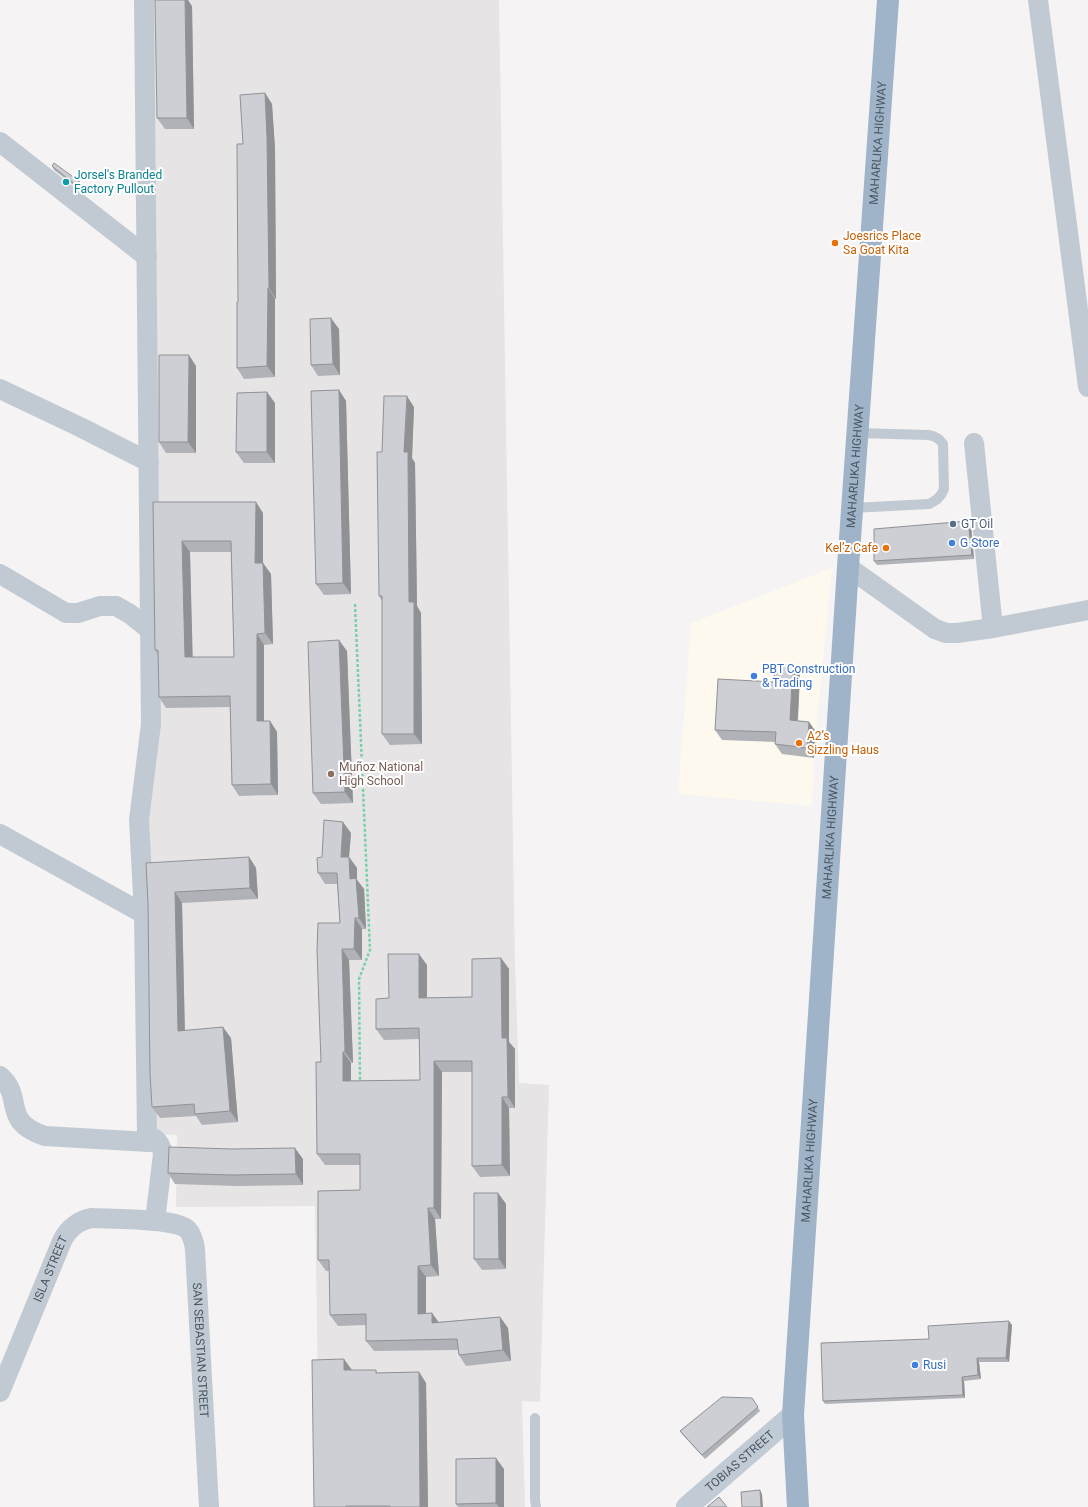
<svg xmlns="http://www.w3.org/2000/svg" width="1088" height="1507" font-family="Roboto,sans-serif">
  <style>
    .commercial { fill: #fdf9ef }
    .education { fill: #e6e4e5 }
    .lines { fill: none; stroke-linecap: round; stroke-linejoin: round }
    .path { stroke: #7ad0a6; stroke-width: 2.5; stroke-dasharray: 3 2; stroke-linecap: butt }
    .service { stroke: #c1cad2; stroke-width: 10 }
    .minor { stroke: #c1cad2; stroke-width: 20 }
    .secondary { stroke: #c1cbd6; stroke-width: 22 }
    .trunk { stroke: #9fb4c9; stroke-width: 22 }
    .wall { fill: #b0b2b7; fill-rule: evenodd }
    .shaded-wall { fill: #909195 }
    .building { fill: #cdcfd5; stroke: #909195; fill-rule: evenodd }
    .culture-dot { fill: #0f9aa8; stroke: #fff; stroke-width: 1.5 }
    .food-dot { fill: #e8710a; stroke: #fff; stroke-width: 1.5 }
    .service-dot { fill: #5c6f8a; stroke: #fff; stroke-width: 1.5 }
    .shop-dot { fill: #3f7fe0; stroke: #fff; stroke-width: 1.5 }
    .education-dot { fill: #8d6e63; stroke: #fff; stroke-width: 1.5 }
    .labels { text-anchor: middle; stroke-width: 4; stroke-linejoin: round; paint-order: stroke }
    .street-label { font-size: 12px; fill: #4a5661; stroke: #fff }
    .culture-label { font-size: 12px; fill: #0d838f; stroke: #fff; text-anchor: start }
    .food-label { font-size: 12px; fill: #c56008; stroke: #fff; text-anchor: start }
    .service-label { font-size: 12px; fill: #4e5e75; stroke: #fff; text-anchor: start }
    .shop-label { font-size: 12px; fill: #366cbe; stroke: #fff; text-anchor: start }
    .education-label { font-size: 12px; fill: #785e54; stroke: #fff; text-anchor: start }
  </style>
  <rect width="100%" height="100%" fill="#f5f3f3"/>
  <!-- commercial -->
  <path class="commercial" d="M832,568L816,732L785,730L814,758L812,806L678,794L691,623Z"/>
  <!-- education -->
  <path class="education" d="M153,0H499L515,964L519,1083L549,1085L540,1402L522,1401L525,1507H320L315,1206L176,1207L177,1135L154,1134L144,819Z"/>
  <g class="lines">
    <!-- path -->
    <path class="path" d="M355,604L370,950L359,979L360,1083"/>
    <!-- service -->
    <g class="service">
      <path d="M852,508L929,504C937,500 941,497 944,489L943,444C939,438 935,436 928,435L857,433"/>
      <path d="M535,1418V1500L536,1507"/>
    </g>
    <!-- minor -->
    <g class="minor">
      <path d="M144,0L151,724L139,820L144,914L147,1133L149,1142L155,1139C160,1143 162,1148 163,1154L155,1221"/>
      <path d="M1038,0L1088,387"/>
      <path d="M0,142L147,257"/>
      <path d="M0,389L80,427L149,462"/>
      <path d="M974,443L993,628"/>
      <path d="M848,567L935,629L946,633H957L993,628L1088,610"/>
      <path d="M0,574L66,613H78L100,606H116L130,614L150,630"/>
      <path d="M0,834L144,914"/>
      <path d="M0,1076C25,1098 0,1121 45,1136L149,1142"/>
      <path id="s1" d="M0,1392L62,1241C68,1229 79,1220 92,1218C112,1219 173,1218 187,1229C192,1234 194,1242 195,1249L209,1507"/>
    </g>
    <!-- secondary -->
    <path class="secondary" id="s2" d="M687,1507L793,1415"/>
    <!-- trunk -->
    <path class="trunk" id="s3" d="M798,1507L793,1415L848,567L888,0"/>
  </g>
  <!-- wall -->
  <g class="wall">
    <path d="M192,6L194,129H165L157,118Z"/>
    <path d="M265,93L272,104L275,149L276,299H275V377L244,379L237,368L243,144Z"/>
    <path d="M52,166L80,182L83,186L80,190L54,170Z"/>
    <path d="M339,329L340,375L318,376L311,365Z"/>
    <path d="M196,366V453H166L159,442Z"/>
    <path d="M339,390L346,401L351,594L324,595L316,584Z"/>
    <path d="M275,403V463H244L236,452Z"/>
    <path d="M414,407L412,458L415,463L417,606L421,613L422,744L390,745L382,734V601L379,596L382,452Z"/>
    <path d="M153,502L263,513V563L271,574L273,644L264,645V721H270L277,732L278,795L239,796L232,785L230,707L166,708L159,697L158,655L155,650ZM190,552H231L234,657H192Z"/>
    <path d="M971,525L974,559L877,565L874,561Z"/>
    <path d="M347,651L353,803L321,804L313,793Z"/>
    <path d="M800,675L798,721L809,722L816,732L814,758L782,754L775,744V742L722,740L715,730L774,682Z"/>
    <path d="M351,833L349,857L357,868V880L364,889L366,929H362V960H349L353,1063H351V1081L420,1080L419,1039L384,1040L376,1029L389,998L427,965V998L472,997L501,958L509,969V1042L515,1049V1108H509L510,1176L480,1177L472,1166V1072H442L441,1219H435L439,1276L426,1277V1314L432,1313L438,1322L500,1317L508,1328L511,1361L466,1366L459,1355L458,1350L374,1351L366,1341V1325L338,1326L330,1315L329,1271H326L318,1260L360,1190V1165H325L317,1154L321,1062L340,923L337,884H325L318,873L322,857Z"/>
    <path d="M249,857L256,868L258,899L182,903L185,1030L231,1038L238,1122L202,1125L196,1116L160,1118L152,1107L148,903Z"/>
    <path d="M303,1159V1185L238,1186L175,1184L168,1173Z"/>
    <path d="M498,1193L506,1204V1269L482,1270L474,1259Z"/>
    <path d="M1012,1325L1009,1362H979L981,1379L964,1381L965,1398L825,1404L823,1401L929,1339Z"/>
    <path d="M352,1370H376L377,1373L419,1372L426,1383L428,1507H314Z"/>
    <path d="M752,1398L760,1411L705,1459L682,1434L680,1431Z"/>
    <path d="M504,1469V1507H458L456,1504Z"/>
  </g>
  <!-- shaded-wall -->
  <g class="shaded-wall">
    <path d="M185,0H188L192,6L194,129L187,118Z"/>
    <path d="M265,93L272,104L275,149L276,299L269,288Z"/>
    <path d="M80,182L83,186L80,190L77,186Z"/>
    <path d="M268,288L275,299V377L267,366Z"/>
    <path d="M331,318L339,329L340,375L333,364Z"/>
    <path d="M189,355L196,366V453L188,442Z"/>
    <path d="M339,390L346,401L351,594L343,583Z"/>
    <path d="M267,392L275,403V463L267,452Z"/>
    <path d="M407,396L414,407L412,458L415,463L417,606L421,613L422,744L414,734L404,452Z"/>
    <path d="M256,502L263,513V574L255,563Z"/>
    <path d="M968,521L971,525L974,559L972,555Z"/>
    <path d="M182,541L190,552L193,668L185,657Z"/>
    <path d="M263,563L271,574L273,644L265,633Z"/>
    <path d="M257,634L264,645V732L257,721Z"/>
    <path d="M339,640L347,651L353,803L345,792Z"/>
    <path d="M793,665L800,675L797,730L790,720Z"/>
    <path d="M270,721L277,732L278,795L271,784Z"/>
    <path d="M809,722L816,732L814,758L807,748Z"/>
    <path d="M343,822L351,833L348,868L341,857Z"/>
    <path d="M249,857L256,868L258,899L250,888Z"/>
    <path d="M349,857L357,868V880L364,889L366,929L359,918L350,879Z"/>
    <path d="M175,892L182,903L185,1042L178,1031Z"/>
    <path d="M355,918L362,929V960L354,949Z"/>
    <path d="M342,949L349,960L353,1063L345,1052Z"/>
    <path d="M419,954L427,965V1009L419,998Z"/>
    <path d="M501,958L509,969V1042L515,1049V1108L508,1097L502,1038Z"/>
    <path d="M223,1027L231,1038L238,1122L230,1111Z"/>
    <path d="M343,1052L351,1063V1091L343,1081Z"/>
    <path d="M434,1061L442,1072L441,1219L434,1208Z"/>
    <path d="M502,1097L509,1108L510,1176L502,1165Z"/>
    <path d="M295,1148L303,1159V1185L296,1174Z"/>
    <path d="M498,1193L506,1204V1269L499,1259Z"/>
    <path d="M428,1208L435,1219L439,1276L431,1265Z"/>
    <path d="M418,1266L426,1277V1325L418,1314Z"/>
    <path d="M432,1313L440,1324L432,1323Z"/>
    <path d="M500,1317L508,1328L511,1361L503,1350Z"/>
    <path d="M1009,1321L1012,1325L1009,1362L1006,1358Z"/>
    <path d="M977,1358L979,1362L981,1379L978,1375Z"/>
    <path d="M344,1359L352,1370H344Z"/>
    <path d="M419,1372L426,1383L428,1507H420Z"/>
    <path d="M962,1377L964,1381L965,1398L963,1395Z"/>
    <path d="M496,1458L504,1469V1507H499L496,1503Z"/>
    <path d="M760,1490L762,1494L763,1507H761Z"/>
  </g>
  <!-- building -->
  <g class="building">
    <path d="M155,0H185L187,118H157Z"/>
    <path d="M265,93L267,138L269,288H268L267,366L237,368V302H238L237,144H243L240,95Z"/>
    <path d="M54,163L80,182L77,186L52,166Z"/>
    <path d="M331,318L333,364L311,365L310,319Z"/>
    <path d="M159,355H189L188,442H159Z"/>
    <path d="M339,390L343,583L316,584L311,391Z"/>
    <path d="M267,392V452H236L237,393Z"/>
    <path d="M384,396H407L404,452H408L409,602H414V734H382V596H379L377,452H382Z"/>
    <path d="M153,502H256L255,563H263L265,633L257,634V721H270L271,784L232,785L230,696L159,697L158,650H155ZM182,541H231L234,657H185Z"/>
    <path d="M968,521L972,555L874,561V529Z"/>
    <path d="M339,640L345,792L313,793L308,642Z"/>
    <path d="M775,664L793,665L790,720L809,722L807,748L775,744L776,732L715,730L718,679L774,682Z"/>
    <path d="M324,820L343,822L341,857H349L350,879L356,878L359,918H355L354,949H342L345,1052H343V1081L420,1080L419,1028L376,1029V999L389,998L388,954H419V998L472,997V959L501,958L502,1038H507L508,1097H502V1165L472,1166V1061H434V1208H428L431,1265L418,1266V1314L432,1313V1323L500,1317L503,1350L459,1355L457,1339L366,1341V1314L330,1315L329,1260H318V1191L360,1190V1154H317L316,1062H321L317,950L318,923H340L337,873H318L317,858L322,857Z"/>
    <path d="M249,857L250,888L175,892L178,1031L223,1027L230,1111L195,1114L194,1104L152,1107L150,1074L148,903L146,863Z"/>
    <path d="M169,1147L232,1149L295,1148L296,1174L231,1175L168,1173Z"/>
    <path d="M474,1193H498L499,1259H474Z"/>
    <path d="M1009,1321L1006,1358H977L978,1375L962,1377L963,1395L823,1401L821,1343L929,1339L928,1326Z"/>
    <path d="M344,1359V1370H376V1373L419,1372L420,1507H390V1506H346V1507H314L312,1360Z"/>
    <path d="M722,1397L752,1398L758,1407L702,1455L680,1431Z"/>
    <path d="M496,1458V1503L456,1504V1459Z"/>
    <path d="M760,1490L761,1507H742L741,1492Z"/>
    <path d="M719,1497L727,1507H707Z"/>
  </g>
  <!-- markers -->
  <circle class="culture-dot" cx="66" cy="182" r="4"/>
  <g class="food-dot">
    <circle cx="835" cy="243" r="4"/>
    <circle cx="886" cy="548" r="4"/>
    <circle cx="799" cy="743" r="4"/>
  </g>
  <circle class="service-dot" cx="953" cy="524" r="4"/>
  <g class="shop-dot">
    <circle cx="952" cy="543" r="4"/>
    <circle cx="754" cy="676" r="4"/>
    <circle cx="915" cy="1365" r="4"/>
  </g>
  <circle class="education-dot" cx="331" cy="774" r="4"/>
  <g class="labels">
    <!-- street labels -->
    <g class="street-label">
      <text dy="4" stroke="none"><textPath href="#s3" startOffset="1367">MAHARLIKA HIGHWAY</textPath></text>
      <text dy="4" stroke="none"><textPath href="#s3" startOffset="1043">MAHARLIKA HIGHWAY</textPath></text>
      <text dy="4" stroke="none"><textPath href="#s3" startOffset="671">MAHARLIKA HIGHWAY</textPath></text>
      <text dy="4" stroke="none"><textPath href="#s3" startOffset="347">MAHARLIKA HIGHWAY</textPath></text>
      <text dy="4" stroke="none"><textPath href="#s1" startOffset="133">ISLA STREET</textPath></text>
      <text dy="4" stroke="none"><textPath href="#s1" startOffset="422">SAN SEBASTIAN STREET</textPath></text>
      <text dy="4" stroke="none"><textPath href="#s2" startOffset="70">TOBIAS STREET</textPath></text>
    </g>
    <!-- culture labels -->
    <g class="culture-label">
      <text x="74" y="179">Jorsel's Branded<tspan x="74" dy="14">Factory Pullout</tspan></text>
    </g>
    <!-- food labels -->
    <g class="food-label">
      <text x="843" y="240">Joesrics Place<tspan x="843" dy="14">Sa Goat Kita</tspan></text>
      <text x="878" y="552" text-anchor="end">Kel’z Cafe</text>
      <text x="807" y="740">A2’s<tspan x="807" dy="14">Sizzling Haus</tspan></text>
    </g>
    <!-- service labels -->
    <g class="service-label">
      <text x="961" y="528">GT Oil</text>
    </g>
    <!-- shop labels -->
    <g class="shop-label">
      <text x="960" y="547">G Store</text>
      <text x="762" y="673">PBT Construction<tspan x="762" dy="14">&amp; Trading</tspan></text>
      <text x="923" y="1369">Rusi</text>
    </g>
    <!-- education labels -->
    <g class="education-label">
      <text x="339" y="771">Muñoz National<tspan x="339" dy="14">High School</tspan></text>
    </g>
  </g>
</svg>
